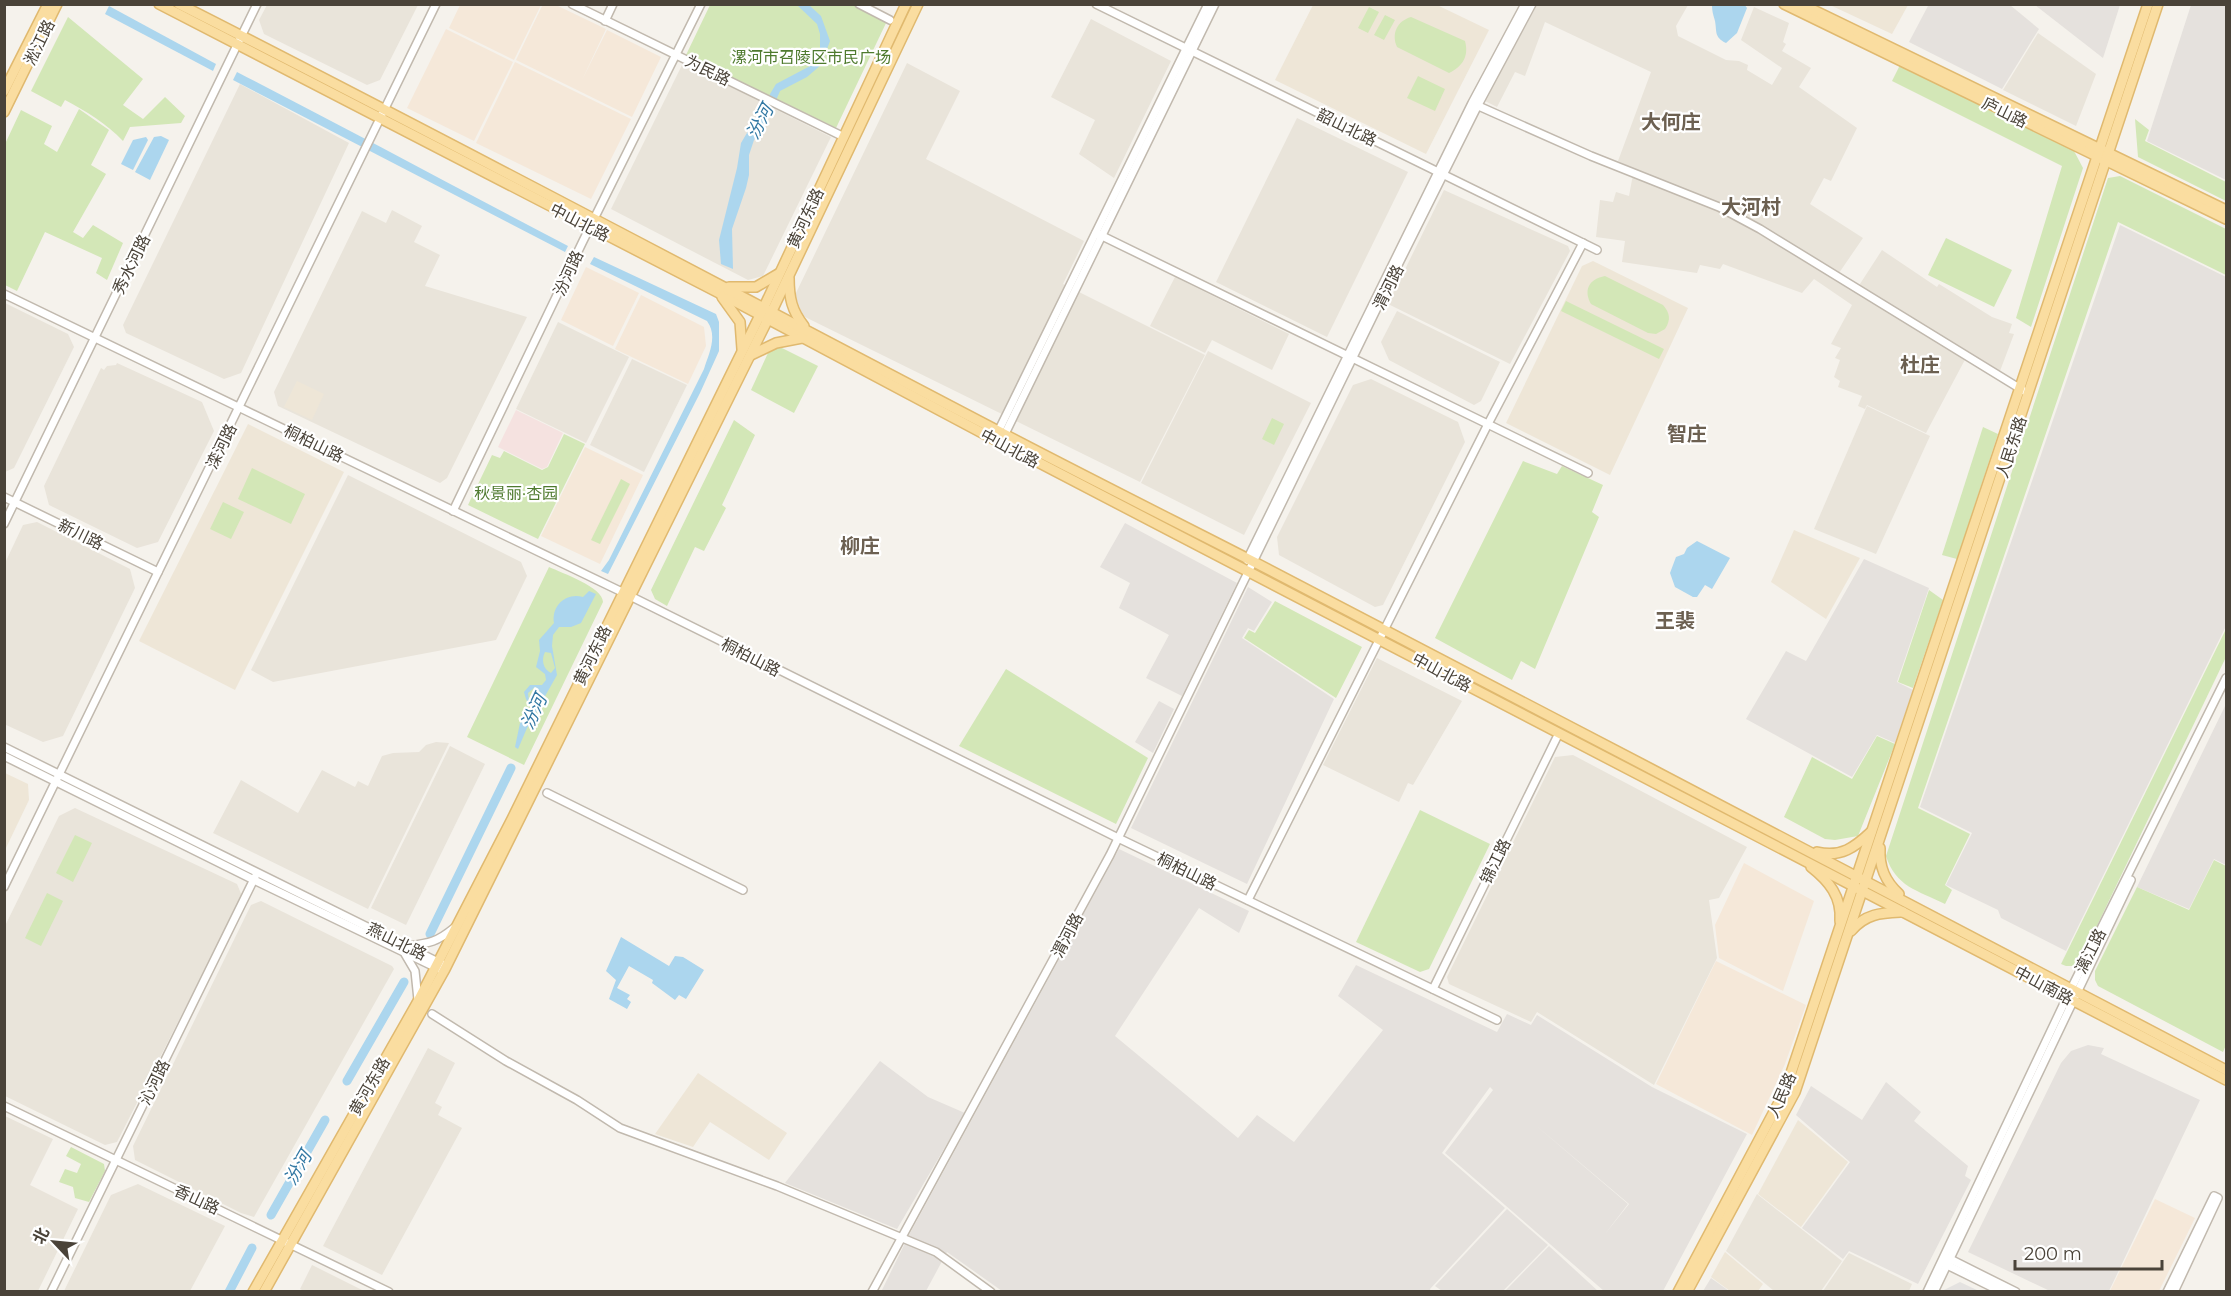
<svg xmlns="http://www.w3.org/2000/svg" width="2231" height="1296" font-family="Montserrat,'Noto Sans SC',sans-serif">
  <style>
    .residential { fill: #e9e4da }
    .commercial { fill: #f5e8d9 }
    .industrial { fill: #e5e1dd; fill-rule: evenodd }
    .education { fill: #eee6d7 }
    .medical { fill: #f5e2e0 }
    .green { fill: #d3e7b7 }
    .parking { fill: #e4e2e0 }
    .water { fill: #acd6ee; fill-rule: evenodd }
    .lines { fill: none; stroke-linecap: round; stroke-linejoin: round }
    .river { stroke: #acd6ee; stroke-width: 9 }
    .minor-casing { stroke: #c1b9ae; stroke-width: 10 }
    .major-casing { stroke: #e0b96f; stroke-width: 12 }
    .minor { stroke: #fff; stroke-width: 7 }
    .major { stroke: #fadda0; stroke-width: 9 }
    .labels { text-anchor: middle; stroke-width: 4.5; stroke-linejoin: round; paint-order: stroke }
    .street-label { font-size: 16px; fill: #4a4339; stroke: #fff }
    .park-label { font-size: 16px; fill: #4e7a2e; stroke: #fff }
    .water-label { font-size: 18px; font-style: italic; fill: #3278a3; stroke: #fff }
    .quarter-label { font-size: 20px; font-weight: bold; fill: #6c6051; stroke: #fff }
  </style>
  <rect width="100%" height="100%" fill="#f5f2ec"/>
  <!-- residential -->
  <g class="residential">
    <path d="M267,5V4L418,5L380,80L367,85L264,34L259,20Z"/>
    <path d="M1537,5H1688L1676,26L1678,36L1726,60L1739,61L1748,65L1747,70L1772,85L1782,68L1741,40L1754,7L1789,23L1783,42L1786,44L1782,51L1811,68L1799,87L1857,128L1831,181L1824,178L1810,204L1863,238L1839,273L1858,287L1882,250L1937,287L1939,284L1992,317L2012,324L2009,333L2014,334L2000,371L1968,354L1926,433L1867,405L1865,409L1858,406L1862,396L1838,387L1840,381L1834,377L1840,360L1835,358L1841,348L1831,344L1852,305L1814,279L1802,293L1723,264L1720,269L1700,265L1697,273L1622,262L1625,241L1596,237L1600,200L1613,202L1616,192L1629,196L1634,169L1618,161L1651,72L1545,22L1525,76L1515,72L1497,107L1485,101Z"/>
    <path d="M1091,19L1171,61L1114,178L1079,154L1095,120L1051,97Z"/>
    <path d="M2038,33L2096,74L2076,126L2003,90Z"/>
    <path d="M683,63L831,137L763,276L748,280L611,209Z"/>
    <path d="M907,63L960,91L926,159L1084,241L1063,284L1205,355L1140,482L803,316L795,295Z"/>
    <path d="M240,84L349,143L241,373L224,379L126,333L123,325Z"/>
    <path d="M1297,118L1408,172L1327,337L1216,282Z"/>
    <path d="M1444,190L1568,246L1570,251L1510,364L1388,304Z"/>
    <path d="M392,210L422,226L414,242L440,255L425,286L527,317L447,478L440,483L278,406L274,392L362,211L386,223Z"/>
    <path d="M1175,277L1289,334L1272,370L1212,340L1205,353L1150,326Z"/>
    <path d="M5,303L68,334L74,347L14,468L5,472Z"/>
    <path d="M1397,311L1500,362L1481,401L1474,405L1389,360L1381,342Z"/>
    <path d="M558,322L629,357L586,443L516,409Z"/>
    <path d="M1208,351L1311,403L1244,535L1141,483Z"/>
    <path d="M632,359L687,385L644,472L590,445Z"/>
    <path d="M117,363L202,402L214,431L158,542L137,548L49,505L44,486L101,368L104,370L107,366L116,365Z"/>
    <path d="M1371,379L1458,422L1465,442L1383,605L1375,607L1279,555L1277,537L1353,385Z"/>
    <path d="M1867,406L1930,436L1876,554L1814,529Z"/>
    <path d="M348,475L521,562L527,576L496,640L273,682L251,670Z"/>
    <path d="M37,522L130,569L135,588L63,736L43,742L4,724L5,563L23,525Z"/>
    <path d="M1377,658L1462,701L1413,785L1408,783L1399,802L1323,765Z"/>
    <path d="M436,742L449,743L368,909L213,833L241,780L298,813L322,770L355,787L358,781L368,786L382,756L393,753L419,752L426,745Z"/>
    <path d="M450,746L485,764L406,925L371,908Z"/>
    <path d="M1573,755L1747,847L1719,898L1709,900L1717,958L1654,1085L1537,1012L1531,1022L1449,984L1447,977L1555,757Z"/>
    <path d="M75,808L237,884L242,896L117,1142L105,1145L5,1096L4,928L59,816Z"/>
    <path d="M261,901L392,966L394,969L254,1217L241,1213L135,1160L133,1146L251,905Z"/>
    <path d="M428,1048L455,1063L435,1103L442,1107L438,1115L462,1128L382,1275L323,1246Z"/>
    <path d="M5,1116L53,1139L30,1185L78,1209L38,1291H5Z"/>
    <path d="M138,1184L225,1226L190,1291H64L111,1195Z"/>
    <path d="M1757,1194L1842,1261L1821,1291H1774L1726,1251Z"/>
    <path d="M1849,1253L1912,1284L1909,1291H1823Z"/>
    <path d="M312,1265L364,1291H304L300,1289Z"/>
  </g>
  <!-- commercial -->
  <g class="commercial">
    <path d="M543,4L556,5L606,29L582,80L607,30L661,57L632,117L516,60Z"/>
    <path d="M460,5V4L541,5L514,60L449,28Z"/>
    <path d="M446,29L513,62L474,141L407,108Z"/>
    <path d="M515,62L631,119L591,199L476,143Z"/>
    <path d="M586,267L639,293L613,346L561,320Z"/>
    <path d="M641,295L704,327L706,346L688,384L615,349Z"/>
    <path d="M585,447L643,475L600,564L541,536Z"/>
    <path d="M1744,863L1814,901L1783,991L1719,958L1715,925Z"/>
    <path d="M1716,961L1806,1005L1785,1064L1752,1135L1656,1084Z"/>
    <path d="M2155,1199L2195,1218L2159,1291H2110Z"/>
  </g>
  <!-- industrial -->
  <g class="industrial">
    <path d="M1929,4L2010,5L2039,29L2002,89L1909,42Z"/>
    <path d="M2035,5H2120L2103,58Z"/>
    <path d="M2191,5H2226V180L2147,141Z"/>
    <path d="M2120,225L2226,277V626L2066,951L2001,918L1998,910L1946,885L1972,833L1920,807Z"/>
    <path d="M1125,523L1237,583L1182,696L1146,678L1169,635L1119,608L1130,583L1100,567Z"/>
    <path d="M1864,559L1929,588L1897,682L1913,690L1895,743L1877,735L1852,777L1746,719L1786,651L1806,661Z"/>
    <path d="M1248,587L1272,602L1254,631L1248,628L1242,638L1334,699L1247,884L1131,828Z"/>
    <path d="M1159,701L1174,709L1153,753L1135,742Z"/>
    <path d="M2226,704V865L2214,859L2189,909L2137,887Z"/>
    <path d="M1119,849L1249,911L1239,933L1199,908L1115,1036L1238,1138L1257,1115L1294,1142L1383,1030L1338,996L1356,965L1497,1032L1507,1014L1531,1025L1537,1015L1652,1087L1747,1134L1663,1291H1604L1445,1153L1493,1090L1490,1087L1442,1153L1505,1208L1430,1289L1431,1291H1002L947,1252L926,1291L881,1292L909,1235ZM1533,1123L1629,1204L1605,1234L1628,1204Z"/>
    <path d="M2088,1045L2104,1048L2101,1054L2200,1100L2109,1291H2050L1968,1252L2061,1063L2071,1051Z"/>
    <path d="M880,1061L928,1097L965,1113L897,1229L785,1183Z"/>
    <path d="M1886,1082L1921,1112L1914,1121L1968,1166L1965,1176L1971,1180L1918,1284L1849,1251L1843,1259L1802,1228L1850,1162L1796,1115L1811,1086L1862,1120Z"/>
    <path d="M1507,1209L1548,1245L1503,1291H1442L1435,1286Z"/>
    <path d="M1549,1246L1598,1291H1505Z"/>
    <path d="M1711,1278L1729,1291H1703Z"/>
  </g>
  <!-- education -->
  <g class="education">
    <path d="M1313,5H1437L1489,30L1426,154L1275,80Z"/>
    <path d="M1830,5H1908L1892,34Z"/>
    <path d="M1593,261L1688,308L1610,475L1506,423L1582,266Z"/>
    <path d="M297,381L324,394L312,420L284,407Z"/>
    <path d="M248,424L344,472L235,690L139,641Z"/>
    <path d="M1794,530L1860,558L1826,619L1771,582Z"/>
    <path d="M5,773L28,784L29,800L5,850Z"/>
    <path d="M698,1073L787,1133L769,1160L710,1122L693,1147L655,1134Z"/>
    <path d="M1798,1120L1848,1162L1801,1227L1758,1194Z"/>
    <path d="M1725,1252L1763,1284L1758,1291H1730L1711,1277Z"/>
  </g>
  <!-- medical -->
  <path class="medical" d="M516,410L563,433L547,467L542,469L498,447Z"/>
  <!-- green -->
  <g class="green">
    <path d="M710,5H853L887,21L836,128L686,55Z"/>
    <path d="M1369,7L1379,12L1368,33L1358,28Z"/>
    <path d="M1385,15L1395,20L1384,40L1374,35Z"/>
    <path d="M68,17L143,79L123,105L143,119L165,97L185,116L181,123L130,127L123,141C107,124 86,111 65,100L61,107L31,91Z"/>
    <path d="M1411,17L1465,41C1469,56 1463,66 1449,73L1397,47C1391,34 1397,21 1411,17Z"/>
    <path d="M1900,65L2074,151L2083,168L2031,327L2016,318L2062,166L1892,81Z"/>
    <path d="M1418,76L1445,89L1435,111L1407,98Z"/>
    <path d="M79,109L109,130L91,165L106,174L73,232L83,238L93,225L123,243L107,280L96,273L102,258L45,232L17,291L5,285V144L21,110L52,126L44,144L57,152Z"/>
    <path d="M2135,119L2149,130L2145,141L2226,182V201L2138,157Z"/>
    <path d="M2120,176L2226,229V275L2118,222L1918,808L1970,834L1945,885L1952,890L1945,904C1917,890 1896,887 1886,856L2108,178Z"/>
    <path d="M1946,238L2012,270L1994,307L1928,275Z"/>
    <path d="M1605,276L1663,305C1670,313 1671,320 1665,329L1656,334L1648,333L1591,304C1583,290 1589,279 1605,276Z"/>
    <path d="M1566,301L1664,349L1659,359L1561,311Z"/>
    <path d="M780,347L818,366L794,413L751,390L768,353Z"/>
    <path d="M1272,418L1284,424L1274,445L1262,439Z"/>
    <path d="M734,420L755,435L722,505L726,508L704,551L695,547L667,606L655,599L651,590Z"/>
    <path d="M1983,427L1998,434L1957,559L1942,555Z"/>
    <path d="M564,434L585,444L538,539L468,505L492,455L500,458L504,451L542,470L548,467Z"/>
    <path d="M1523,461L1557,474L1562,466L1603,485L1592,512L1599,517L1535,669L1521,661L1512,680L1435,638Z"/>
    <path d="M252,468L305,494L291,524L238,499Z"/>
    <path d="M621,479L630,484L600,544L591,540Z"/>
    <path d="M223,502L244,512L231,539L210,529Z"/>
    <path d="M549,567C562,573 603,587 603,602L524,765L467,737Z"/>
    <path d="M1929,590L1943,600L1913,688L1898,682Z"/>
    <path d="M1275,601L1362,647L1336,698L1244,638L1249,630L1255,633Z"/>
    <path d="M2226,629V657L2081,959L2075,966H2066L2061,964Z"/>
    <path d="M1006,669L1148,758L1116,824L959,746Z"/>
    <path d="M1877,736L1895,744L1858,836L1835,840L1825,839L1784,817L1812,757L1852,779Z"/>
    <path d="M1420,810L1490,844L1429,969L1420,972L1356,942Z"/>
    <path d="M75,835L92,843L73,882L56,873Z"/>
    <path d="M2214,860L2226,866V1045L2223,1052L2098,986L2095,980V971L2137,887L2189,910Z"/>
    <path d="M47,893L63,901L41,946L25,938Z"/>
    <path d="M71,1147L104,1164L105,1171L89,1202L75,1198L73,1187L59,1182L65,1169L77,1173L81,1164L66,1156Z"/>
  </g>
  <!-- parking -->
  <path class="parking" d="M1960,1282L1979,1291H1942Z"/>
  <!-- water -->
  <g class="water">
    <path d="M1744,4L1747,8L1737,33L1726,43C1714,37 1717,32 1715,21C1713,14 1712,11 1712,5Z"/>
    <path d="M797,5H809L821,16L830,41L821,65L807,77L780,91L771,112L754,140L749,155V175L746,188L732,229L733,269L721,264L719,240L737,168L741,143L776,84L812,65L820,50V34L817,24Z"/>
    <path d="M109,6L216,64L213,71L105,14Z"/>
    <path d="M237,72C348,129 457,188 568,246L565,252L233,80Z"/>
    <path d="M161,136L169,140L150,180L135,172L154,137Z"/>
    <path d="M146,137L148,140L133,170L121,164L133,140Z"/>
    <path d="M594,257L716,314L719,322V351L700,393L608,574L601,571L609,560L704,369C709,353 718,336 707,321L590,264Z"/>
    <path d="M1697,541L1730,558L1712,589L1705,585L1697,597H1693L1675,587L1670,573L1676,557L1684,554L1687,548Z"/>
    <path d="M589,591L596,594L581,623L571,627H559L553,635L552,646L557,675L544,698L538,705L536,715L527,728L518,749L515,747L520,723L533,711L526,699L524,692L530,685H542L546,680L545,674L536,667L540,651L539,640L554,623C551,605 567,592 583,597ZM545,652L551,653L555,668L551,673C543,669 541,660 545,652ZM535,687L540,692L539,697L534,702L529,701L528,693Z"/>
    <path d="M621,937L669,966L675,956L683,957L704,970L686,999L679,995L675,1000L652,983L653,980L629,966L617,988L630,995L627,999L631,1002L627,1009L609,999L616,980L606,971Z"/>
  </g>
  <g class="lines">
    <!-- river -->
    <g class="river">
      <path d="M430,934L511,768"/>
      <path d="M347,1081L404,982"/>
      <path d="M271,1215L325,1120"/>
      <path d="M229,1292L252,1248"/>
    </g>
    <!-- minor casing -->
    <g class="minor-casing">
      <g id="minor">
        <path d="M572,4L844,137"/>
        <path d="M859,4L890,20"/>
        <path d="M1096,4L1597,250"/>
        <path d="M605,21L613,4"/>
        <path d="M1474,104L1591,156L1719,207L1760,229L2024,391"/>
        <path d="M1096,233L1588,473"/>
        <path d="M4,294L622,592L1118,838L1497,1020"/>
        <path d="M1003,438L1215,4"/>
        <path d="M994,440L1208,4"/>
        <path d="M4,497L158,572"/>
        <path d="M453,511L583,241L701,4"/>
        <path d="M4,524L257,4"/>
        <path d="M1247,560L1472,103L1525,4"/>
        <path d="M4,747L442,964"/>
        <path d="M4,756L254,880L439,969"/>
        <path d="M547,793L743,890"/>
        <path d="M4,887L436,4"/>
        <path d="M1248,900L1488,424L1583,243"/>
        <path d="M408,946C430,943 437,942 454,928"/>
        <path d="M405,954L415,971L418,1000"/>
        <path d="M1433,989L1559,733"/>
        <path d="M432,1014L506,1061L577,1100L620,1128L777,1186L936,1252L991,1292"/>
        <path d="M4,1106L389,1292"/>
        <path d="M1945,1259H1950L2016,1292"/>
        <path d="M1944,1261L1947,1265L2002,1292"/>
        <path d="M51,1292L255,877"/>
        <path d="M872,1292L1110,855L1398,265L1478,105L1532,4"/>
        <path d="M1927,1292L2067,997L2226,678"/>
        <path d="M1934,1292L2131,880"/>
        <path d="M2167,1292L2214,1196L2218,1198L2174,1292"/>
      </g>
    </g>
    <!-- major casing -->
    <g class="major-casing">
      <g id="major">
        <path d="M159,4L719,293L1001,443L2226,1080"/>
        <path d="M179,4C455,144 728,290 1002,433C1088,478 1174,521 1260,565C1582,733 1905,901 2226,1070"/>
        <path d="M1784,4L2226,219"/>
        <path d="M1801,4L2226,210"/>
        <path d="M4,91L48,4"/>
        <path d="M4,112L57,4"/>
        <path d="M789,278C789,298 792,311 804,326"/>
        <path d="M729,287H756L778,274"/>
        <path d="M722,297L740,322L742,349"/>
        <path d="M751,355L776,343L802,338"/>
        <path d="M1880,848C1879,867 1885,881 1899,894"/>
        <path d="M1817,852C1841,858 1855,847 1871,832"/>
        <path d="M1811,867C1829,881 1842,897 1840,921"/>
        <path d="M1851,931C1866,913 1882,913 1903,912"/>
        <path d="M253,1292L417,1003L512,819L764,307L906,4"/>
        <path d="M264,1292L445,969L772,311L918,4"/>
        <path d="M1678,1292L1785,1091L2148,4"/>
        <path d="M1687,1292L1795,1092L2158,4"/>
      </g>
    </g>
    <!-- minor -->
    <use href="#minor" class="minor"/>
    <!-- major -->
    <use href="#major" class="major"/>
  </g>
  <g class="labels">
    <!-- street labels -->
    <g class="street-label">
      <text transform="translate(39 42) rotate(-64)" y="6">淞江路</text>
      <text transform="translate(708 70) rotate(26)" y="6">为民路</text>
      <text transform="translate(2005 112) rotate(26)" y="6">庐山路</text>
      <text transform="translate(1347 127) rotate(26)" y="6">韶山北路</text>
      <text transform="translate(805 218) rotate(-65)" y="6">黄河东路</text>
      <text transform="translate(580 222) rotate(27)" y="6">中山北路</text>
      <text transform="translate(131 264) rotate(-64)" y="6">秀水河路</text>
      <text transform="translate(568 273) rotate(-65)" y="6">汾河路</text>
      <text transform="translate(1388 287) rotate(-64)" y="6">渭河路</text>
      <text transform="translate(314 443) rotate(26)" y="6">桐柏山路</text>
      <text transform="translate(221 446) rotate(-64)" y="6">滦河路</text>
      <text transform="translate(2011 447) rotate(-72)" y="6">人民东路</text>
      <text transform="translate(1010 448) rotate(28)" y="6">中山北路</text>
      <text transform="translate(81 534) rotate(26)" y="6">新川路</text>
      <text transform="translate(592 655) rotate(-64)" y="6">黄河东路</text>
      <text transform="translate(751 657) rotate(27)" y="6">桐柏山路</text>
      <text transform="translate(1442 672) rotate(28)" y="6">中山北路</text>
      <text transform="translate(1495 861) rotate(-64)" y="6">锦江路</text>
      <text transform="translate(1187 871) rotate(26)" y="6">桐柏山路</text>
      <text transform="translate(1067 935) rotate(-62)" y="6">渭河路</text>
      <text transform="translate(397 941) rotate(26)" y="6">燕山北路</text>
      <text transform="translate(2090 951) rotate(-63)" y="6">漓江路</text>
      <text transform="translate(2044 985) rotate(28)" y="6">中山南路</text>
      <text transform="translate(154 1082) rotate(-64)" y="6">沁河路</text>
      <text transform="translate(369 1086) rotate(-60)" y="6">黄河东路</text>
      <text transform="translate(1781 1095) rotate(-66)" y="6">人民路</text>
      <text transform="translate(197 1199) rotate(25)" y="6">香山路</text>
    </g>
    <!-- park labels -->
    <g class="park-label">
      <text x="811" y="63">漯河市召陵区市民广场</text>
      <text x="516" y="499">秋景丽·杏园</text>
    </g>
    <!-- water labels -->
    <g class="water-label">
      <text transform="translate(760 122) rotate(-62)" y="6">汾河</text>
      <text transform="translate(534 712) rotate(-65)" y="6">汾河</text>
      <text transform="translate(298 1168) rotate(-60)" y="6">汾河</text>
    </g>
    <!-- quarter labels -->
    <g class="quarter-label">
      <text x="1671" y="129">大何庄</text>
      <text x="1751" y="214">大河村</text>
      <text x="1920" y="372">杜庄</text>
      <text x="1687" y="441">智庄</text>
      <text x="860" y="553">柳庄</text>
      <text x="1675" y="628">王裴</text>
    </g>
  </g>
  <!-- border -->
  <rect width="2231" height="1296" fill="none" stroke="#4a4339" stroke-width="12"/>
  <!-- north arrow -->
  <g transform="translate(54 1242) rotate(296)" stroke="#ffffff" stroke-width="4.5" paint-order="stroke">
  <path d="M0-4.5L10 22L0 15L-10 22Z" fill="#4a4339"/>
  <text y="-9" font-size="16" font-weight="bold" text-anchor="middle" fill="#4a4339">北</text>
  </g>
  <!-- scale -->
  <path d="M2015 1260v9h147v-9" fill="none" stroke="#4a4339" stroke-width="3"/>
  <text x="2024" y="1260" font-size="18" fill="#4a4339" stroke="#ffffff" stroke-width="4.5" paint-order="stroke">200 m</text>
</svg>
